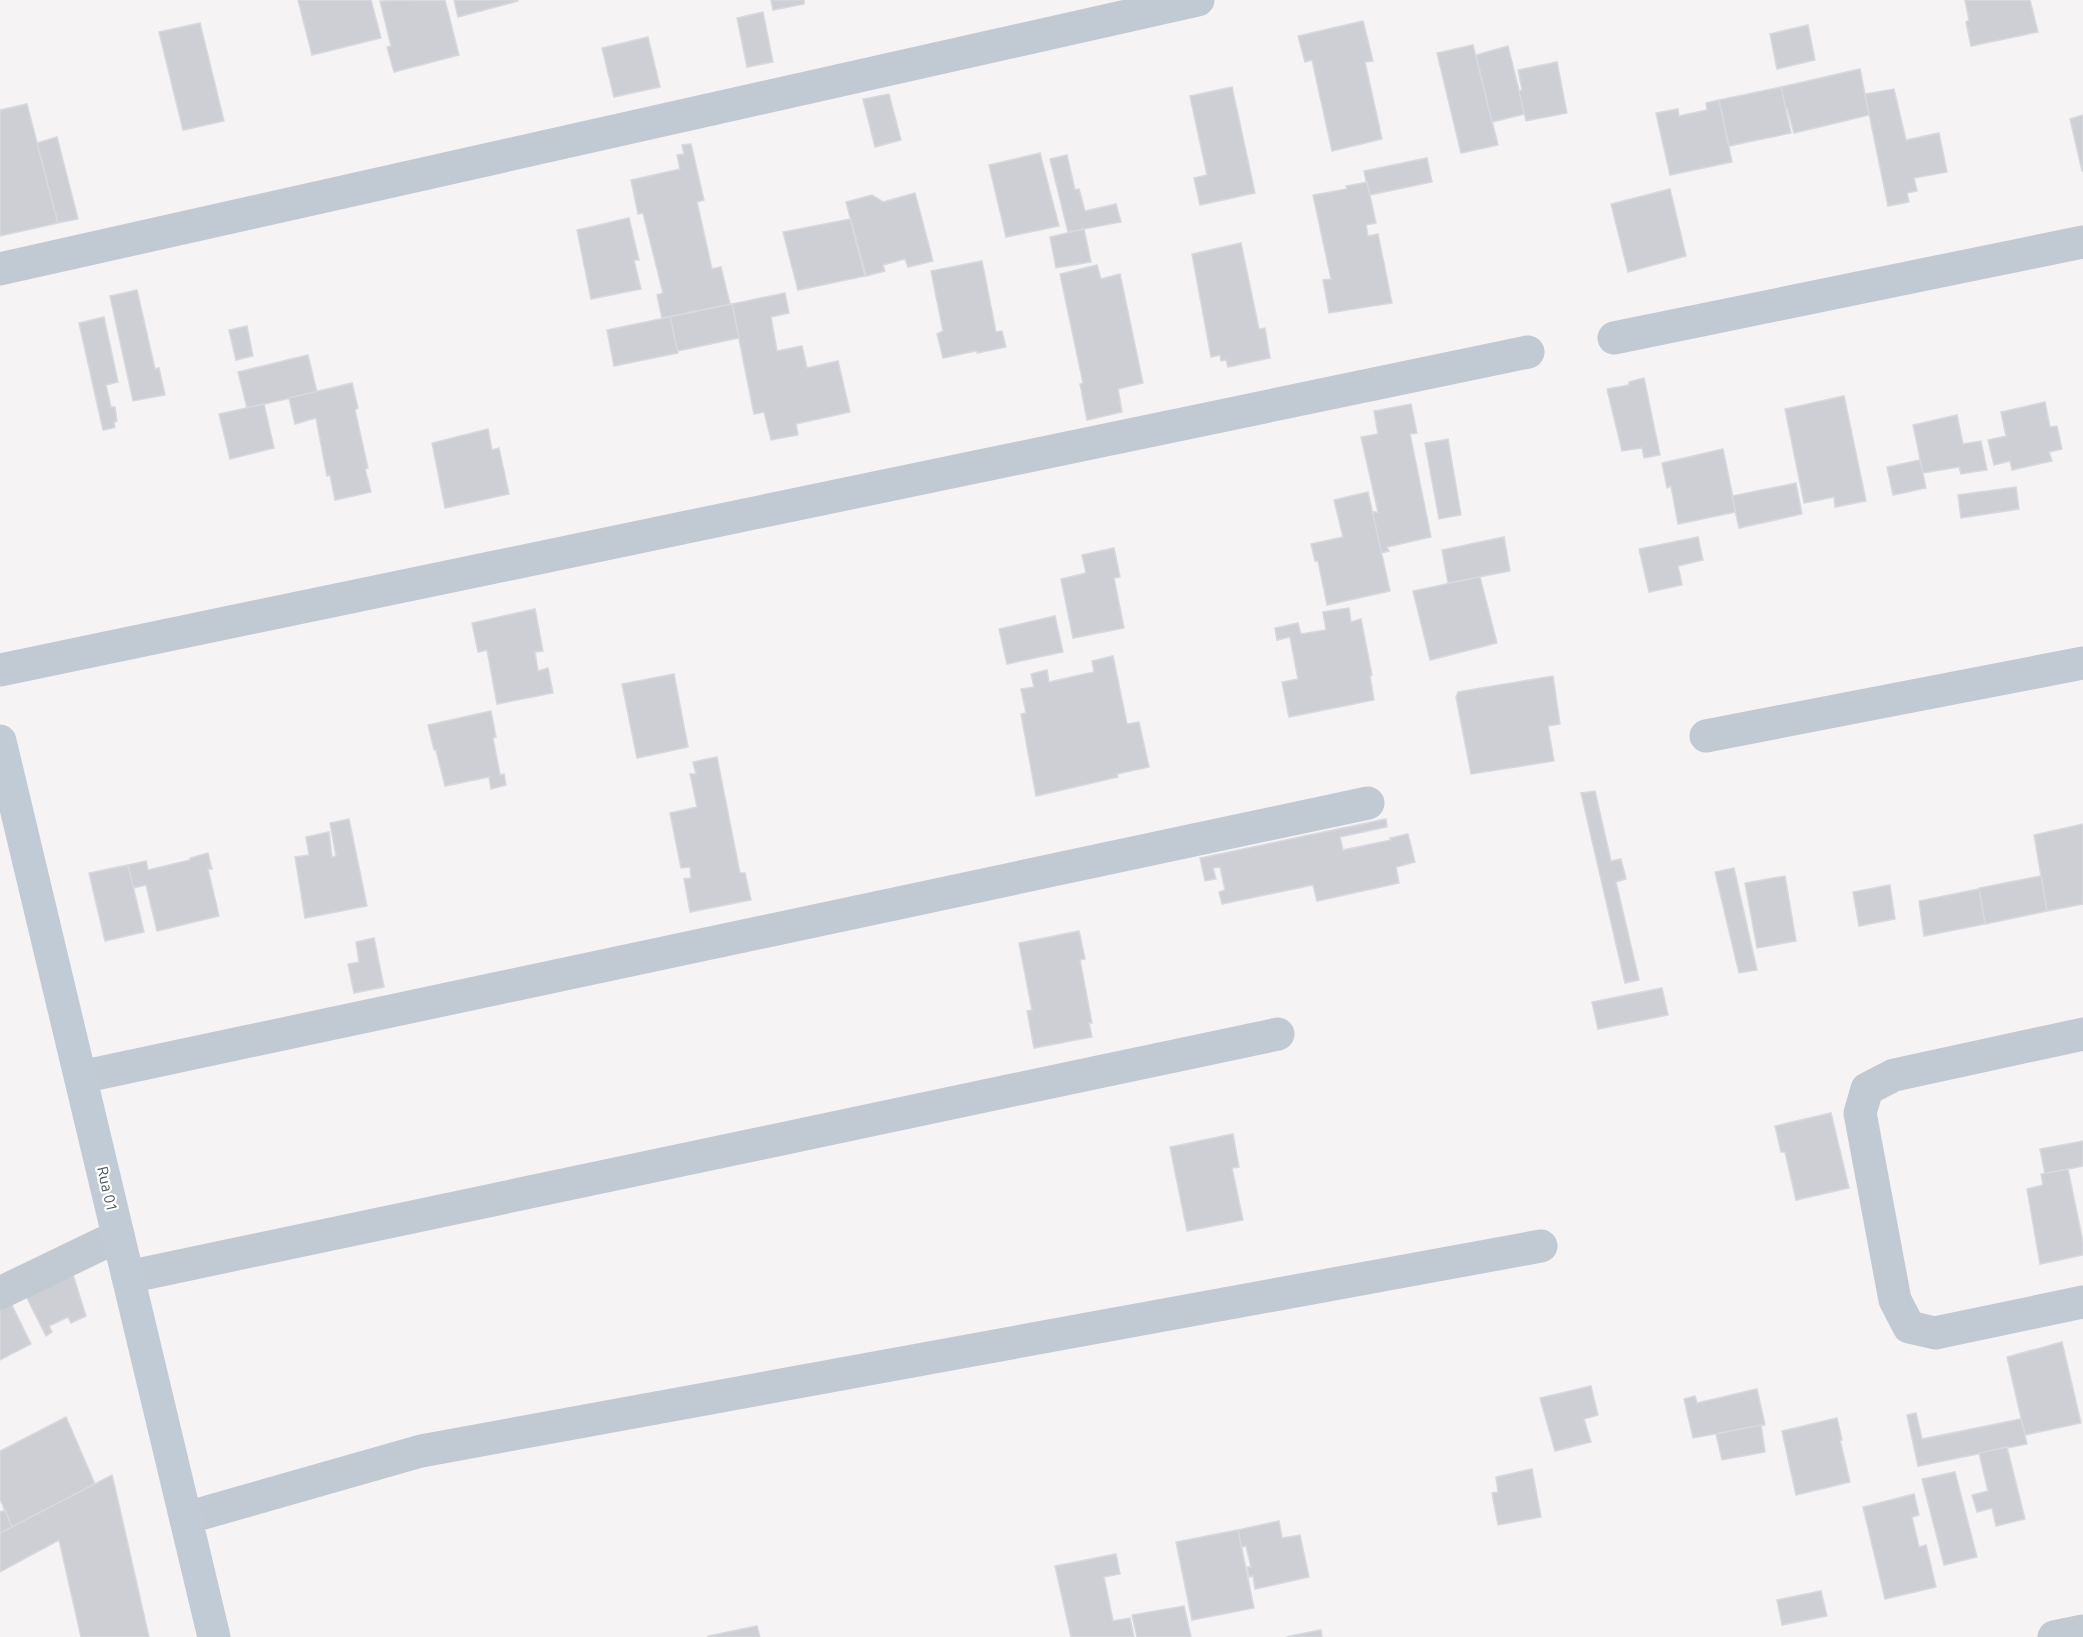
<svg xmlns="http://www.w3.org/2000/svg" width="2083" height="1637" font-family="Ubuntu,sans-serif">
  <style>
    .building { fill: #cdcfd5; stroke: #d7d9de; stroke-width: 1.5 }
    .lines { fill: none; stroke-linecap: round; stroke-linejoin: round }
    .street { stroke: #c1cad2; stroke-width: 33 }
    .secondary { stroke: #c1cbd6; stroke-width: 33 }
    .labels { text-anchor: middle; stroke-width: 4.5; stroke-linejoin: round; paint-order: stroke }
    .street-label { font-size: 15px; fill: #4a5661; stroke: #fff }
  </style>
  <rect width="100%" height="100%" fill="#f5f3f3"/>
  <!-- building -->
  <g class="building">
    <path d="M371,0L381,38L312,55L298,0Z"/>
    <path d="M445,0L459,55L394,72L387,47L391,46L380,1Z"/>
    <path d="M454,0H518V1L458,17Z"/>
    <path d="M771,0H804V4L773,10Z"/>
    <path d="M1965,0H2030L2038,32L1971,46L1966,22L1969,20Z"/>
    <path d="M763,12L773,62L747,67L737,18Z"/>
    <path d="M1363,21L1373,61L1365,62L1382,139L1332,151L1312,60L1305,62L1298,36Z"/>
    <path d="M200,23L224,121L183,130L159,32Z"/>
    <path d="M1808,25L1815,60L1777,69L1770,34Z"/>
    <path d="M648,37L660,87L614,97L602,48Z"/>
    <path d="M1473,45L1498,145L1461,153L1437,53Z"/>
    <path d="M1508,46L1525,114L1492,122L1476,55Z"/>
    <path d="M1557,62L1567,113L1526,121L1519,91L1522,90L1518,70Z"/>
    <path d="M1860,69L1869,115L1794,133L1787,108H1785L1781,87Z"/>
    <path d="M1232,87L1255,193L1200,205L1194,178L1207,175L1190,96Z"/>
    <path d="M1781,87L1791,133L1729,146L1719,100Z"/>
    <path d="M1894,89L1906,140L1939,133L1947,172L1914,178L1917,191L1907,193L1909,202L1888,206L1865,94Z"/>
    <path d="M889,94L901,140L875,147L863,99Z"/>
    <path d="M1719,100L1732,162L1670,175L1656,113L1678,109L1679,116L1707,110L1706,103Z"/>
    <path d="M27,104L58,223L0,236V110Z"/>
    <path d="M2083,115V171H2082L2070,119Z"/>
    <path d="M57,137L78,219L58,223L37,143Z"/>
    <path d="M691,144L704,200L697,202L712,269L721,267L730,304L662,318L657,295L663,293L643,213L638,214L631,180L680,169L677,155L684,154L682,145Z"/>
    <path d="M1040,153L1059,226L1006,237L989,165Z"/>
    <path d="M1067,155L1075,190L1079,189L1085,211L1116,204L1121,222L1068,232L1050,159Z"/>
    <path d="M1427,158L1432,182L1369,195L1364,171Z"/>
    <path d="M1367,182L1376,223L1366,225L1368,236L1378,234L1392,303L1329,313L1323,280L1331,279L1313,195L1347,189L1346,186Z"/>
    <path d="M1670,189L1686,256L1628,272L1611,204Z"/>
    <path d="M915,193L933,261L908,267L905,259L883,265L885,271L866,276L846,202L872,195L883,202Z"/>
    <path d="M629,218L639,260H634L641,289L591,299L577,230Z"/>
    <path d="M850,219L865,276L798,290L783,232Z"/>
    <path d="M1084,229L1091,262L1056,268L1050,237Z"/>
    <path d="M1241,243L1259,329L1265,328L1270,358L1228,367L1226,360L1221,361L1220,355L1211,357L1192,254Z"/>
    <path d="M982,261L996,332L1002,331L1006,347L977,353V351L971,352L943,358L937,334L943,331L931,271Z"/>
    <path d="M1097,265L1101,279L1120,274L1143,383L1118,389L1122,412L1087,420L1080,384L1083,383L1060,274Z"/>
    <path d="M137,290L155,369L159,368L165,395L133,401L110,296Z"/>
    <path d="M785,293L789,313L771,317L777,351L802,346L807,368L838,361L850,412L796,424L798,435L771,440L764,412L754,414L732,304Z"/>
    <path d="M732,304L739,338L677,351L670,317Z"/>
    <path d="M104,317L118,382L106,385L111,407H115L117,421L114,422L115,427L113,428L103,430L79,323Z"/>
    <path d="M670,317L678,353L614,366L607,330Z"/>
    <path d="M247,326L253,356L236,360L229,330Z"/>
    <path d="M308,355L317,392L247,408L238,372Z"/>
    <path d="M1644,378L1660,455L1644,458L1642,448L1622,451L1607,389L1629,385V382Z"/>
    <path d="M352,383L358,408L355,410L368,468L365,469L371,492L335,500L330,475L327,476L316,418L295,424L289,398Z"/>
    <path d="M1844,396L1866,501L1835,507L1834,497L1804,503L1785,409Z"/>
    <path d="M2045,402L2050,427L2057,426L2062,449L2049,452L2052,461L2012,470L2010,461L1994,465L1988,440L2006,436L2001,412Z"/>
    <path d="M264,404L274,448L230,459L219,414Z"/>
    <path d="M1411,404L1417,433L1410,434L1431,537L1387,547L1389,551L1381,553L1372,512H1378L1361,437L1378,434L1374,411Z"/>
    <path d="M1957,415L1963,444L1981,441L1987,470L1961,474L1959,467L1923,473L1913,425Z"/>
    <path d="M488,429L492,450L499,448L509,494L445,508L432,443Z"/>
    <path d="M1448,439L1461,515L1439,519L1425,443Z"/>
    <path d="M1723,449L1736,512L1678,524L1671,486L1667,488L1662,463Z"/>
    <path d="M1920,460L1926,488L1893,495L1887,467Z"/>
    <path d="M1796,483L1802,514L1739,528L1732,496Z"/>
    <path d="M2016,487L2019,509L1961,518L1958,495Z"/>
    <path d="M1368,492L1390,591L1327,605L1318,561H1315L1311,544L1343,537L1334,500Z"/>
    <path d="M1504,537L1510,571L1448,583L1442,550Z"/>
    <path d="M1698,537L1703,560L1678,566L1682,585L1649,592L1639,549Z"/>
    <path d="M1114,548L1120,577L1114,578L1124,628L1073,638L1061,579L1086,573L1082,555Z"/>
    <path d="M1480,577L1497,643L1430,660L1413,591Z"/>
    <path d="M1349,608L1351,622L1361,619L1372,675L1370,676L1374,700L1289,717L1282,682L1298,679L1290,637L1277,640L1275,628L1298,623L1301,634L1326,630L1323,612Z"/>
    <path d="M535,609L543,651L535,652L538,671L548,668L553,693L497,704L487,650L478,652L472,623Z"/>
    <path d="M1055,616L1063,652L1007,664L999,629Z"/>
    <path d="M1113,656L1127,724L1139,722L1149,767L1117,774L1118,777L1036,796L1021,714L1026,713L1021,689L1034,687L1031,674L1047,670L1049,682L1094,672L1092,661Z"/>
    <path d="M674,674L688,747L637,758L622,684Z"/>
    <path d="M1553,676L1560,724L1548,726L1554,761L1471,774L1456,697L1458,692Z"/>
    <path d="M491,711L496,737L493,738L500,775L504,774L506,785L491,789L489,777L445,786L436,750H434L428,725Z"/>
    <path d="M717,757L740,873H745L751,900L690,912L684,879L691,878L690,867L681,868L670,813L697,807L690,774H696L693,762Z"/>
    <path d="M1595,791L1611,861L1621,859L1626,879L1616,882L1639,980L1625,983L1581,793Z"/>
    <path d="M349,819L367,906L305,918L295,857L309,855L306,837L329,832L332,857L336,856L330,823Z"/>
    <path d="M1386,819L1387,827L1340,837L1343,850L1391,840L1390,838L1408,834L1415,862L1396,867L1399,883L1317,901L1313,885L1222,904L1219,892L1225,890L1220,867L1213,868L1216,879L1205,881L1200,858Z"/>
    <path d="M2083,824V904L2047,911L2034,835Z"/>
    <path d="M208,853L212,869H208L219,916L157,931L146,885L133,888L128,865L146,861L148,870L190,860V858Z"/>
    <path d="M128,865L144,932L105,941L89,873Z"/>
    <path d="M1734,868L1757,970L1739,973L1715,872Z"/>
    <path d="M1785,876L1796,941L1757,948L1745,883Z"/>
    <path d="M2041,876L2047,911L1985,924L1979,888Z"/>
    <path d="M1890,885L1895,919L1859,926L1853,892Z"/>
    <path d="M1979,889L1985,924L1924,936L1919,901Z"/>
    <path d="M1079,931L1085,959L1080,960L1092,1023H1089L1092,1037L1034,1048L1027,1011L1032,1010L1019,943Z"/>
    <path d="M374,938L384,987L354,993L348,964L359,962L356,942Z"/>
    <path d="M1662,988L1668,1015L1598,1029L1592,1002Z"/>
    <path d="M1831,1113L1849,1188L1796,1200L1785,1152H1781L1775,1126Z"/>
    <path d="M1233,1134L1239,1167L1232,1168L1243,1220L1187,1231L1170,1147Z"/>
    <path d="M2083,1141V1166L2045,1174L2040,1149Z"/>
    <path d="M2068,1169L2083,1242V1255L2040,1264L2027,1189L2043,1185L2041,1174Z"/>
    <path d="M70,1265L86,1316L71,1323L68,1317L49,1326L52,1332L46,1336L22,1288Z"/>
    <path d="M6,1293L31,1344L0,1360V1296Z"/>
    <path d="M2062,1342L2081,1423L2025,1435L2007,1357Z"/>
    <path d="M1591,1386L1598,1415L1584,1419L1591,1442L1555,1451L1540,1398Z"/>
    <path d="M1757,1389L1765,1425L1693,1438L1684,1399L1695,1396L1697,1403Z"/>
    <path d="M1916,1413L1922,1439L2021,1419L2027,1444L1918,1466L1907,1415Z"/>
    <path d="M66,1417L95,1484L12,1527L0,1499V1451Z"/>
    <path d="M1837,1418L1842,1440H1840L1850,1482L1796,1495L1782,1431Z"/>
    <path d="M1761,1425L1765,1452L1722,1460L1716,1434Z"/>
    <path d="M2007,1447L2025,1519L1996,1526L1992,1508L1977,1512L1972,1495L1988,1491L1979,1453Z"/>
    <path d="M1532,1469L1541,1517L1498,1525L1492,1493L1498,1492L1496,1477Z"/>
    <path d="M1955,1472L1977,1557L1944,1565L1922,1479Z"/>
    <path d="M112,1475L117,1496L149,1637H81L59,1540L0,1572V1533Z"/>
    <path d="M1914,1494L1919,1515L1912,1517L1919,1547L1926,1545L1936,1587L1885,1599L1863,1507Z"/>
    <path d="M5,1510L12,1527L0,1533V1512Z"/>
    <path d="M1279,1521L1282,1538L1300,1535L1309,1577L1255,1589L1253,1576L1249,1577L1247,1567H1251L1246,1546L1241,1547L1238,1530Z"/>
    <path d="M1238,1530L1254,1608L1192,1620L1176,1542Z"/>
    <path d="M1116,1554L1120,1574L1104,1577L1113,1621L1130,1618L1134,1637H1071L1055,1566Z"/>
    <path d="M1821,1591L1827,1616L1782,1625L1777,1600Z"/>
    <path d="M1184,1606L1191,1637H1137L1132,1615Z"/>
    <path d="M757,1626L760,1637H708V1636Z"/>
    <path d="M1321,1630L1322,1637H1286L1295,1635Z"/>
  </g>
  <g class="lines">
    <!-- street -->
    <g class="street">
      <path d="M0,269L1198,0"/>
      <path d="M1614,338L2083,242"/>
      <path d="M0,670L1528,352"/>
      <path d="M1706,736L2083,663"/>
      <path d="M2083,1034L1894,1075L1867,1089L1860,1113L1895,1300L1909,1327L1935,1333L2083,1302"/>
      <path d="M81,1077L1368,803"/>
      <path d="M128,1277L1278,1034"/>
      <path d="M0,1293L118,1236"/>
      <path d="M186,1518L421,1451L1541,1246"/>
      <path d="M2054,1637L2083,1631"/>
    </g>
    <!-- secondary -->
    <path class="secondary" d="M0,741L214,1637"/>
  </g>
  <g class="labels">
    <!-- street labels -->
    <g class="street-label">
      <text transform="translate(107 1189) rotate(77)" y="5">Rua 01</text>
    </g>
  </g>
</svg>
